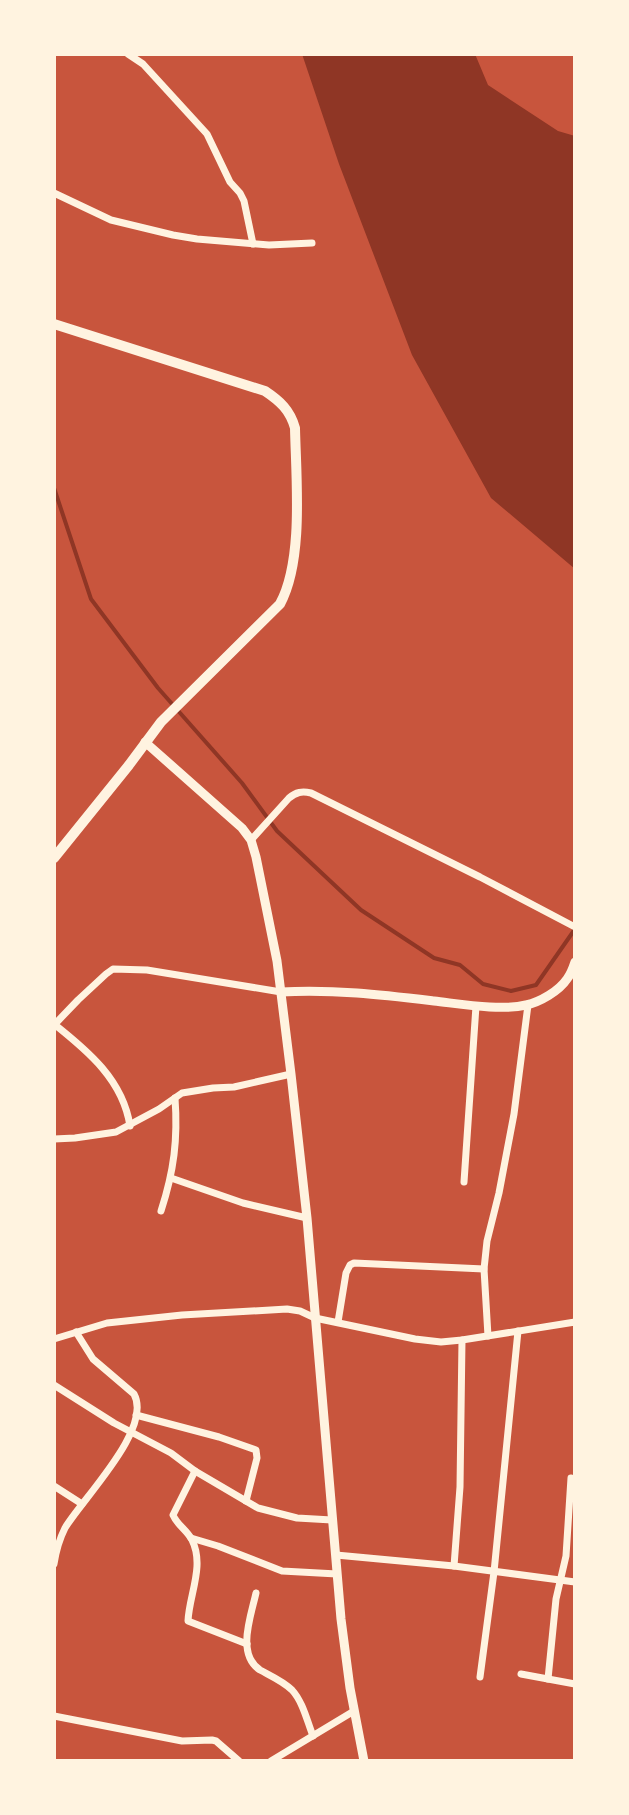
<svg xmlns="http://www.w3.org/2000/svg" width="629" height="1815" font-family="Raleway,sans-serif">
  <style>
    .water { fill: #8f3625 }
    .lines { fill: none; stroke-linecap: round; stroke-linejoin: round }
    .stream { stroke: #8f3625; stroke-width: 4 }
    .minor { stroke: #fff3e0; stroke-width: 7 }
    .tertiary { stroke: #fff3e0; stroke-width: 9 }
    .secondary { stroke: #fff3e0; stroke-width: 10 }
  </style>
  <rect width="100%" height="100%" fill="#c8553d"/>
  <!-- water -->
  <path class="water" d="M302,54H475L488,85L558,131L575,136V569L491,498L412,355L339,164Z"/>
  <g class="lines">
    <!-- stream -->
    <path class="stream" d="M54,488L91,599L158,688L242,783L277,831L361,910L434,958L460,965L483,984L511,991L536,985L575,929"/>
    <!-- minor -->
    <g class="minor">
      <path d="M128,54L143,64L207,134L230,182L240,193L244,201L253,244"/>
      <path d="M54,193L111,220L173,235L197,239L269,245L312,243"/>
      <path d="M251,840L289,798C296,792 302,791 311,793L480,877L575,927"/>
      <path d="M54,1024C88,1051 123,1080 130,1126"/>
      <path d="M55,1024L78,1000L106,974L113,969L147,970L281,992"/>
      <path d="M54,1139L75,1138L116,1132L159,1109L182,1093L213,1088L234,1087L291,1074"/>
      <path d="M171,1178L243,1203L307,1218"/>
      <path d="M464,1182L476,1006"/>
      <path d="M161,1211C174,1171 178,1139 175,1098"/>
      <path d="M338,1322L346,1273L350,1265L354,1263L484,1269"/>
      <path d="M488,1336L484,1269L487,1241L499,1193L514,1114L528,1005"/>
      <path d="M54,1339L107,1323L182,1315L287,1309L300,1311L315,1318L415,1339L441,1342L462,1340L575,1322"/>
      <path d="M54,1385L114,1423L171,1453L195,1471L258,1508L297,1518L332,1520"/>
      <path d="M136,1415L219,1437L256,1450L257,1458L246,1501"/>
      <path d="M195,1471L173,1515C177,1525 187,1530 192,1540C205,1566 189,1595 188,1621L247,1644"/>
      <path d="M54,1486L82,1504"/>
      <path d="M191,1538L218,1546L282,1571L337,1574"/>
      <path d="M336,1555L454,1566L575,1582"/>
      <path d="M54,1564C56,1551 59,1540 65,1528C83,1498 153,1429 134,1394L93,1359L76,1332"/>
      <path d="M454,1566L460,1487L462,1340"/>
      <path d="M256,1593C251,1616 236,1654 260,1670C271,1676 283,1681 292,1690C303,1702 307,1721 313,1736"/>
      <path d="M521,1674L575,1684"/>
      <path d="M480,1677L494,1572L518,1331"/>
      <path d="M548,1679L556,1599L566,1556L571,1478"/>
      <path d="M54,1716L182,1741L212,1740L216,1741L239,1761"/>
      <path d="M271,1761L354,1711"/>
    </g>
    <!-- tertiary -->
    <g class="tertiary">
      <path d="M145,742L242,828L251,840L256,857L277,961L291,1074L307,1218L341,1619L350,1688L364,1761"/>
      <path d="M281,992C333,989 383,995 434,1001C461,1004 501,1011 526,1005C540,1002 559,991 567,979C571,974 573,968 575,962"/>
    </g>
    <!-- secondary -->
    <path class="secondary" d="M54,324L265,391C280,401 290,410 295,428C296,478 304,560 280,604L161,722L129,765L54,858"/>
  </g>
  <!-- border -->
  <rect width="629" height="1815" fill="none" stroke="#fff3e0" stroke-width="112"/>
</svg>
